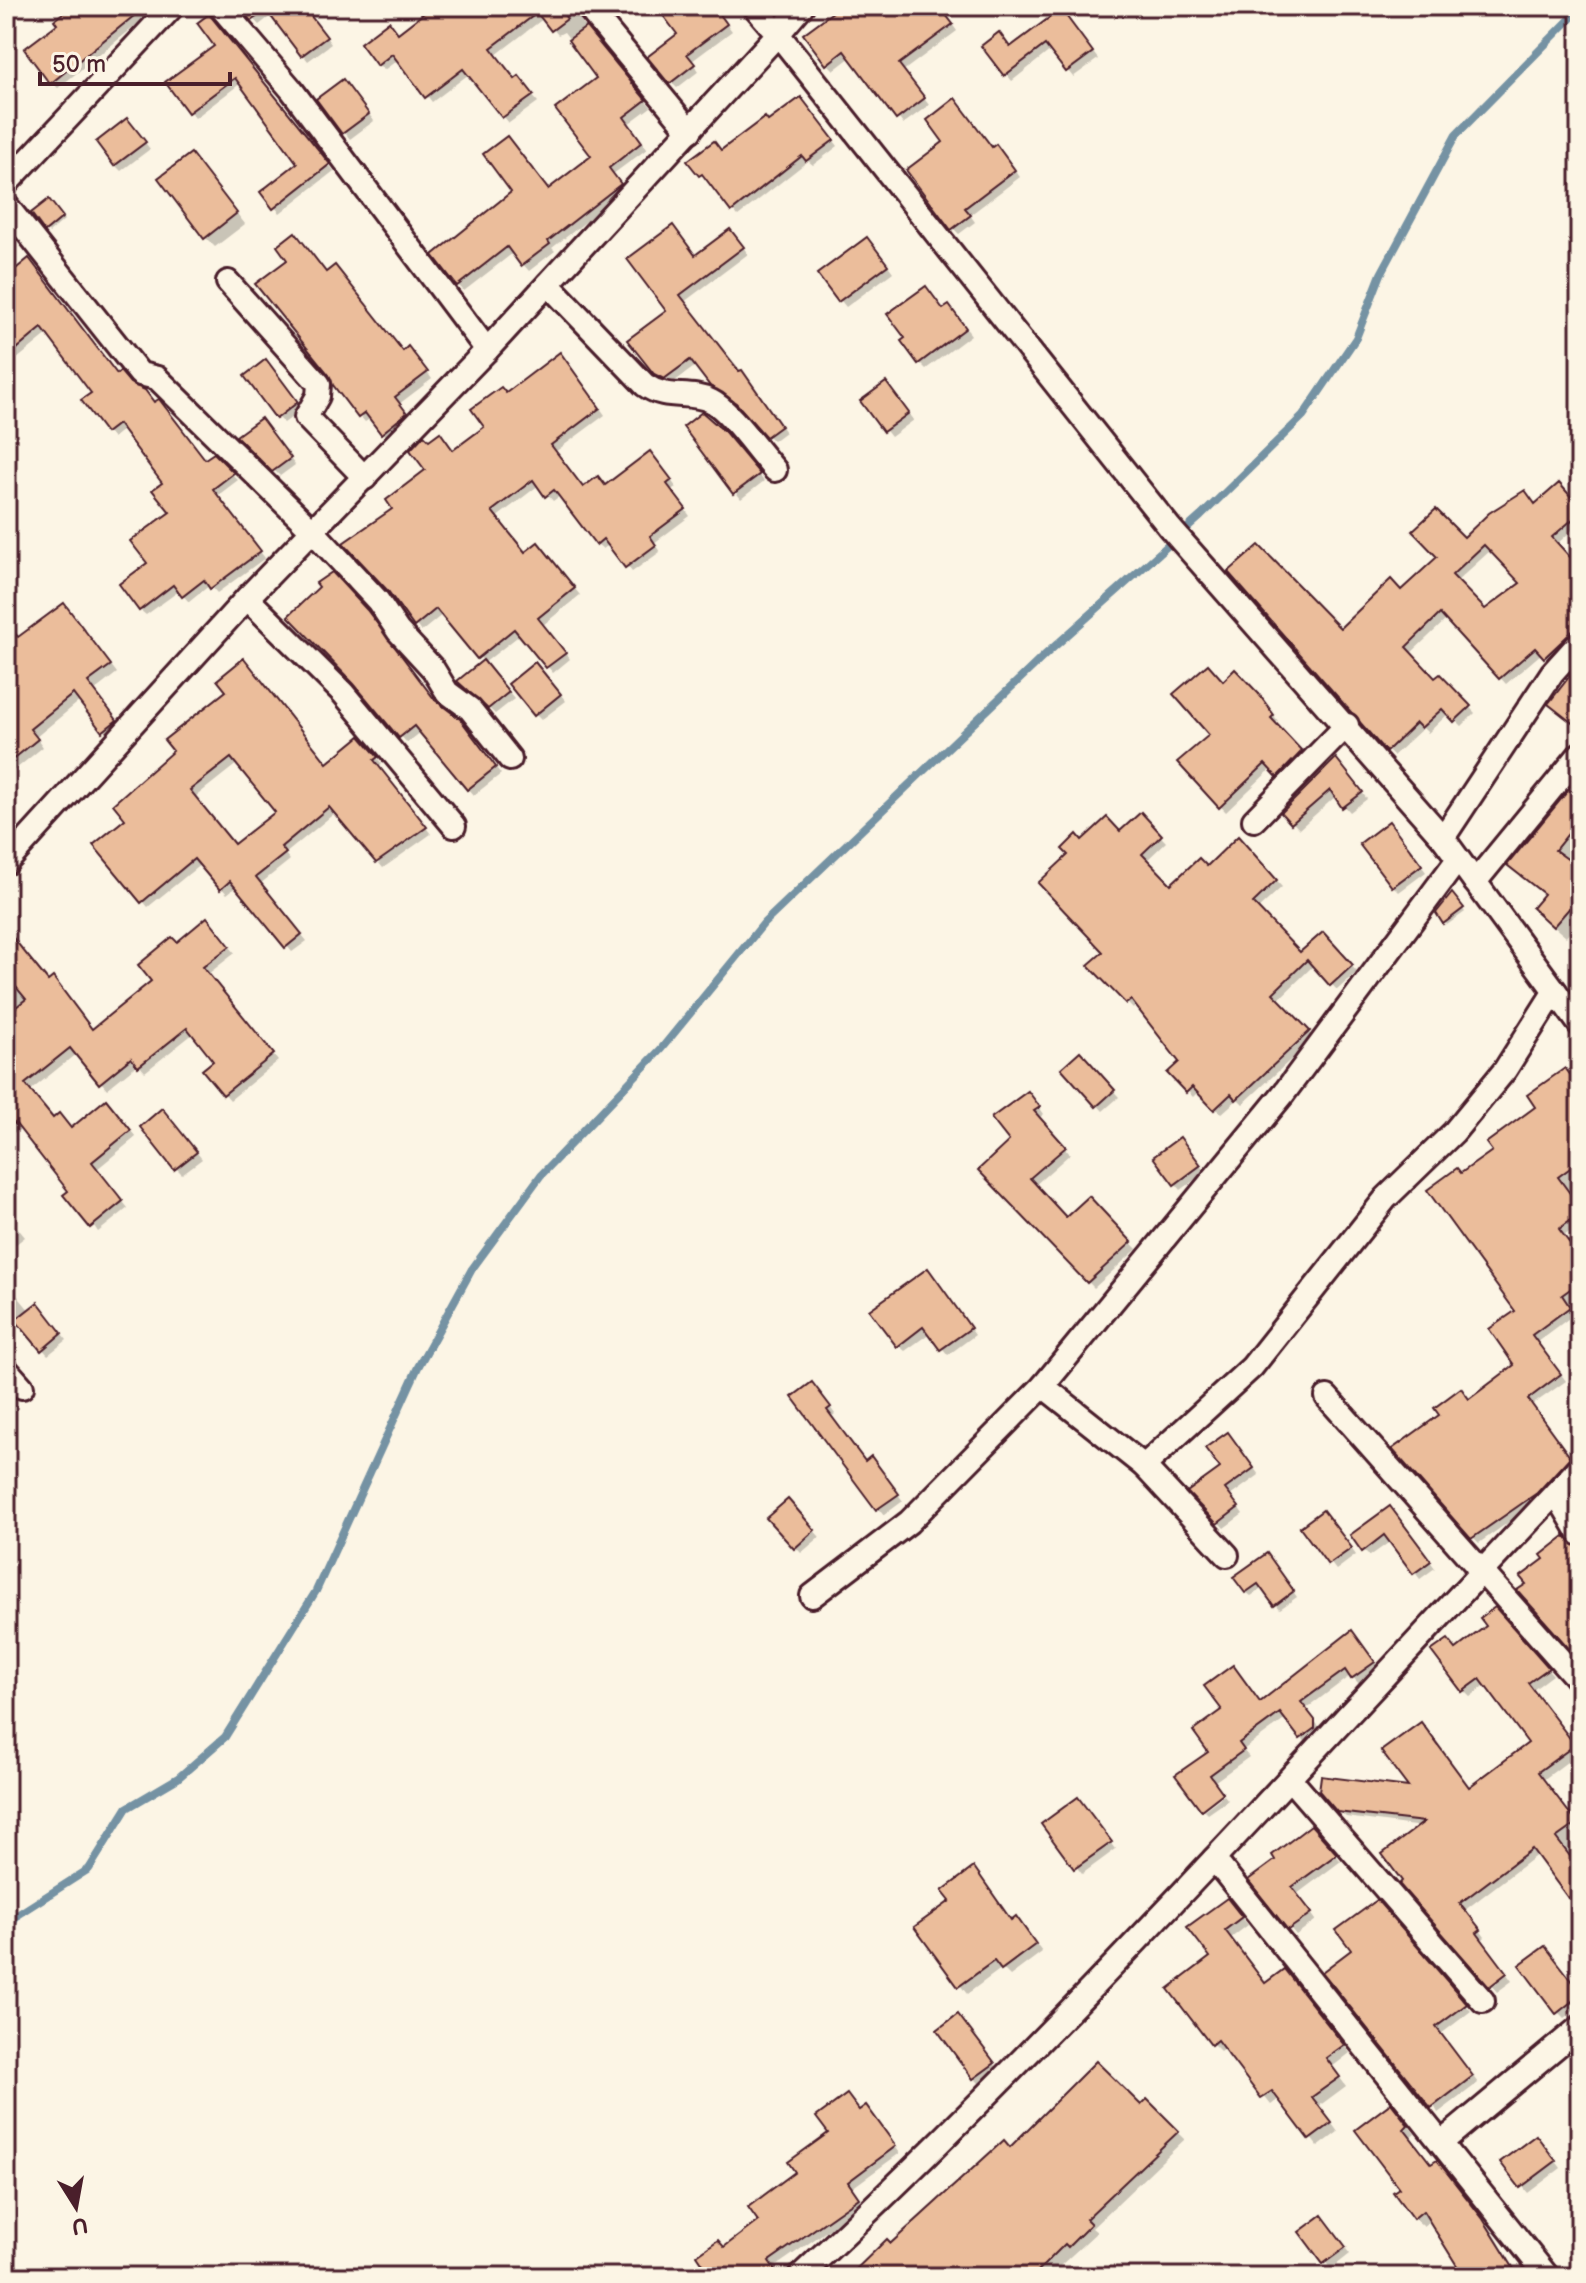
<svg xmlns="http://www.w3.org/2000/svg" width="1586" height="2283" font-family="'Balsamiq Sans',sans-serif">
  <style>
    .shadow { fill: #0003; fill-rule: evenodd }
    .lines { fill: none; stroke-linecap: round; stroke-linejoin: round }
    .stream { stroke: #7592a3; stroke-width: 8 }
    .building { fill: #ebbd9b; stroke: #4a1f2b; stroke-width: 2; fill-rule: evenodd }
    .minor-casing { stroke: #4a1f2b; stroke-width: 28 }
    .minor { stroke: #fcf5e5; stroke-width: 22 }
  </style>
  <rect width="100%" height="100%" fill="#fcf5e5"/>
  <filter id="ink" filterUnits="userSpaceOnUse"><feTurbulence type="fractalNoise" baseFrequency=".0125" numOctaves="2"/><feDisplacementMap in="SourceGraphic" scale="16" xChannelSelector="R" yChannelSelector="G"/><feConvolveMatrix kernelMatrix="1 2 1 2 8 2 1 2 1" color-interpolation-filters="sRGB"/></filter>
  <g filter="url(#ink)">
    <!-- shadow -->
    <g class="shadow">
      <path d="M75,6H160L58,88L52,83L60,25Z"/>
      <path d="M241,6H304L331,44L308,61L272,15L259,25Z"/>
      <path d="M436,6H582L578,15L582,23L651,107L628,124L647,149L613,174L625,191L552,248L555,251L529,271L513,253L464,291L458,285L548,191L594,157L599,78L564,32L558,35L544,18L496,55L538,102L509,123L469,74L432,102L399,59L384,70L378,64L399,35Z"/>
      <path d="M677,6H713L732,31L692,61L699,71L677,88L671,82L680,34Z"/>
      <path d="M844,6H939L957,31L903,71L929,105L903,124L851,57L834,70L828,64Z"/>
      <path d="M1067,18L1098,59L1073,77L1051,50L1012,81L984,46L1011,49Z"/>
      <path d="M214,23L334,171L280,213L275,207L300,164L241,83L195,118L168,83L216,46Z"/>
      <path d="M349,88L374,121L350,139L319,100Z"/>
      <path d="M806,105L838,146L813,165L808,161L738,216L708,179L701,175L721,152Z"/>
      <path d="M133,127L150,149L121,171L115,165Z"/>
      <path d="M993,149L1002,153L1020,177L970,215L975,222L959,234L953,228Z"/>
      <path d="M191,155L245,224L215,247L205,237Z"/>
      <path d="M48,202L64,220L49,233L33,214Z"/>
      <path d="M736,237L748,254L684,302L747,378L785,432L773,441L697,365L671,384L655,373L669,311L696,257Z"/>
      <path d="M873,245L893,272L846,307L819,274Z"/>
      <path d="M326,274L403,353L414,354L432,379L399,404L411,419L388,438L371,418L365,422L360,416Z"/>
      <path d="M6,280L118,376L206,461L213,456L238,480L217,496L265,558L217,593L210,585L189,602L179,591L146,615L140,610L150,563L172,513L165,483L124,429L113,438L108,432L94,393L49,333L6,368Z"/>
      <path d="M944,311L955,313L971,335L926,369L920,363Z"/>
      <path d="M566,360L605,415L555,452L584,489L605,487L656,459L676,487L671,490L690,516L654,543L660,552L632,572L610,544L603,549L597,544L561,495L553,501L539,485L496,518L526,554L543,550L580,595L543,625L570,659L553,673L521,634L484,663L514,699L495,714L460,681L484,662L443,614L421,632L390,590L395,509L428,471L429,442L454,452L487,427L506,395Z"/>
      <path d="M272,368L303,409L284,423L278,417Z"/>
      <path d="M892,390L914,420L891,437L863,402Z"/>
      <path d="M704,416L764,481L741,499L686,427Z"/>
      <path d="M266,427L295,465L280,476L239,436Z"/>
      <path d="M1536,506L1580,509V523L1557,544L1580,570V635L1551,662L1542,653L1506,684L1447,619L1410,654L1435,681L1440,677L1475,713L1462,726L1449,713L1428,733L1423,728L1393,756L1387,750L1340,630L1401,593L1464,540ZM1491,550L1523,584L1485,612L1456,582Z"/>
      <path d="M71,613L117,673L94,691L123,728L111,738L81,700L36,737L43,747L6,777V641L18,640Z"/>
      <path d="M541,671L566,701L541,720L535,714Z"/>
      <path d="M355,683L438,705L466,728L501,774L474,795L421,732L407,743Z"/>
      <path d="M1223,683L1263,701L1278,721L1275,724L1306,757L1284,780L1272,768L1226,812L1180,763L1212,735Z"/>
      <path d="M366,744L382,764L379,767L431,834L383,868L336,812L285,854L290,860L260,884L307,941L292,952L237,886L227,894L201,864L148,907L143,901L128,819L176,751L327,765ZM238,763L278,812L235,846L195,797Z"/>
      <path d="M1342,766L1367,799L1350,812L1336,796L1299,829L1284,813Z"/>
      <path d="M1580,777V846L1568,862L1580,870V920L1566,937L1546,920L1553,899L1520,872Z"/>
      <path d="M1146,821L1166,842L1146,861L1171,887L1207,869L1238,839L1282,887L1257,910L1300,954L1323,934L1357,972L1337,990L1314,965L1278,1000L1314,1038L1243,1104L1238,1099L1221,1114L1199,1091L1193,1097L1170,1073L1182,1063L1137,1004L1133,1009L1091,965L1106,952L1082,843L1120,834Z"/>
      <path d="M1395,830L1426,872L1399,892L1393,886Z"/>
      <path d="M1452,896L1465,912L1447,925L1445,922Z"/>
      <path d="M213,926L235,953L208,974L278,1061L230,1100L224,1093L216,1061L194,1033L145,1072L138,1064L107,1089L77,1053L30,1091L53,1120L71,1130L112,1108L136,1137L97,1169L128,1208L98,1232L71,1191L22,1129L6,1136V935L92,1031L154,981L177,944Z"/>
      <path d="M1580,979V998L1571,986Z"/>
      <path d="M1080,1054L1119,1097L1103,1111L1064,1068Z"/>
      <path d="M1571,1076L1580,1087V1224L1564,1236L1580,1257V1310L1537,1342L1566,1381L1532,1405L1575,1464L1543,1498L1479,1543L1473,1537L1470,1400L1517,1366L1518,1311L1462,1175L1495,1151Z"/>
      <path d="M1034,1100L1044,1114L1039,1118L1070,1154L1034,1186L1066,1219L1088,1199L1137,1249L1094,1288L981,1170L1011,1141Z"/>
      <path d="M168,1117L202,1159L182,1174L176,1168Z"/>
      <path d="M1186,1146L1205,1172L1181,1190L1155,1158Z"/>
      <path d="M6,1214L25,1237L6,1252Z"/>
      <path d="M928,1270L975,1335L948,1355L930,1333L905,1351L898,1345Z"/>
      <path d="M6,1282L30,1311H43L67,1340L48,1355L19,1322L6,1332Z"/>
      <path d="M818,1390L835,1414L831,1417L866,1462L876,1465L903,1501L884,1515L795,1397Z"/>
      <path d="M1233,1440L1259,1475L1230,1496L1243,1514L1224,1528L1190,1492L1223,1469Z"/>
      <path d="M788,1502L820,1537L801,1553L769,1518Z"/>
      <path d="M1396,1515L1435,1568L1420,1579L1391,1541L1370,1556L1364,1550Z"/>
      <path d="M1329,1518L1356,1555L1336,1570L1303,1527Z"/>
      <path d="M1271,1560L1297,1597L1280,1609L1263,1588L1251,1596L1246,1592Z"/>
      <path d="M1501,1616L1553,1675L1533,1690L1579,1753L1543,1780L1571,1817L1580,1810V1900L1576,1903L1570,1897L1538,1854L1465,1910L1485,1937L1482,1940L1512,1981L1497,1992L1491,1985L1422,1827L1346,1817L1338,1810L1412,1790L1470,1789L1531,1743L1487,1684L1470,1697L1464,1691L1456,1651Z"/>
      <path d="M1357,1638L1380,1668L1359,1684L1351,1675L1306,1709L1320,1728V1734L1307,1744L1287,1718L1243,1750L1249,1757L1214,1782L1201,1807L1211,1752L1261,1704Z"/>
      <path d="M1224,1795L1228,1800L1208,1814L1204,1810Z"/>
      <path d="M1078,1799L1116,1849L1082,1874L1044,1824Z"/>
      <path d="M1317,1834L1341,1861L1297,1894L1316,1920L1296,1935L1251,1880Z"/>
      <path d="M974,1869L1013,1921L1023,1927L1042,1952L1010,1976L1002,1968L967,1994L916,1928L952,1902Z"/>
      <path d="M1234,1908L1248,1925L1231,1938L1266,1985L1291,1979L1350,2053L1332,2067L1346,2086L1319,2106L1338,2132L1318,2147L1280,2098L1271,2105L1225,2047L1220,2051L1212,2043L1213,1958Z"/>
      <path d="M1383,1909L1471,2011L1441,2034L1478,2083L1438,2113L1354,1951Z"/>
      <path d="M1580,1992V2006L1564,2018L1558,2012Z"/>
      <path d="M964,2023L999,2070L980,2084L974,2078Z"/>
      <path d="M1147,2102L1185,2139L1092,2228L1097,2232L1048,2277H861L891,2246L1010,2149L1141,2108Z"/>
      <path d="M860,2112L871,2114L900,2153L852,2188L864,2205L773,2268L780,2277H689L761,2222L830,2134Z"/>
      <path d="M1399,2114L1415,2134L1410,2138L1432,2166L1445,2171L1491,2229L1520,2277H1466L1431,2220L1423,2226L1414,2218L1402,2188Z"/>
      <path d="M1542,2143L1561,2168L1528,2193L1503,2162Z"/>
      <path d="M1327,2224L1350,2254L1331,2269L1302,2232Z"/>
    </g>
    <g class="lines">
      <!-- stream -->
      <path class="stream" d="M6,1937L17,1915L89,1869L127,1808L178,1778L225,1737L316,1591L418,1367L472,1269L541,1175L661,1049L764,923L1046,654L1201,516L1303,416L1356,338L1381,274L1456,135L1580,9"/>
    </g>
    <!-- building -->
    <g class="building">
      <path d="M72,6H146L50,84L24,49L57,24L54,20Z"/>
      <path d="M238,6H303L327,37L301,56L266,10L251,21Z"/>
      <path d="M433,6H558L567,19L551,31L537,13L491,48L515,79L519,76L534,95L502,118L463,69L425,98L392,54L377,66L360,43L389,21L398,33Z"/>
      <path d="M673,6H714L727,24L687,54L695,64L669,84L647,57L677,34L662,14Z"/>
      <path d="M841,6H939L953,24L899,64L925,98L896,120L844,51L826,65L803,34Z"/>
      <path d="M1061,9L1093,52L1066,72L1045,45L1004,76L981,46L999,32L1010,47Z"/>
      <path d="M209,14L330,164L273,209L260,192L297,163L235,78L188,113L165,82L214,46L197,23Z"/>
      <path d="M586,27L646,100L624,117L642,142L609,168L621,184L548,241L550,244L521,266L507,247L457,286L433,255L511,192L483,154L507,136L548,189L591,156L555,109L596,78L568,40Z"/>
      <path d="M343,79L369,114L342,134L316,99Z"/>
      <path d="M801,97L834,140L806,161L802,156L731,212L702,174L699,176L687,161L714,141L721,150L765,117L768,121Z"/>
      <path d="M955,98L992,147L996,144L1015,170L965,208L971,215L951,230L906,170L943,142L927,120Z"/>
      <path d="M127,118L146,142L114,166L96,142Z"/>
      <path d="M191,153L237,213L204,239L158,178Z"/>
      <path d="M49,199L63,217L45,232L31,213Z"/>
      <path d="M673,225L695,255L730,229L744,247L680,295L739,371L742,370L781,426L766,437L736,403L710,386L690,360L664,379L654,374L627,340L666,311L627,259Z"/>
      <path d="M295,232L326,272L335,265L403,351L408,346L428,372L395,397L407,413L381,434L365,413L358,418L333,385L329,375L255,284L287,260L277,246Z"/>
      <path d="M867,237L888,265L838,302L817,274Z"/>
      <path d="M29,258L117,374L120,371L130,383L145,390L154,402L159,399L205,459L214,453L234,473L213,489L261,551L210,589L204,580L182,597L173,585L139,611L119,584L147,563L130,541L170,512L152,490L162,483L118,424L106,433L81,400L91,393L42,328L6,358V277Z"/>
      <path d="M926,286L943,309L949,305L966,328L918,364L901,341L905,338L887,314Z"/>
      <path d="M560,352L600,408L551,445L583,487L598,476L605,485L650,451L672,480L667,484L686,509L650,536L656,545L625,568L603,539L596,545L554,490L545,497L533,480L492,511L525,552L538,542L575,588L538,618L566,653L546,668L514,629L477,659L436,609L414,627L388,591L343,543L392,509L386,500L425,470L410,450L424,435L429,440L440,432L453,450L484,427L471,409L501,387L506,393Z"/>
      <path d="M266,359L298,402L276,419L244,376Z"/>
      <path d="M886,382L909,413L883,432L860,401Z"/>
      <path d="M702,412L725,432L760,474L733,494L683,427Z"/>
      <path d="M261,418L291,458L272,472L236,436Z"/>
      <path d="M1559,483L1580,507V513L1552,537L1580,568V624L1544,658L1535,648L1499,679L1440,614L1406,647L1435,678L1440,674L1471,706L1454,722L1442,709L1421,728L1416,723L1386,752L1228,572L1259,545L1340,628L1391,579L1401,590L1437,557L1412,531L1436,509L1464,537L1489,513L1525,490L1535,504ZM1484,545L1520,583L1485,609L1452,575Z"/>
      <path d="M332,572L367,610L435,700L460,719L496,767L467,790L414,726L399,738L354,684L288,616L319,587L316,583Z"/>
      <path d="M64,603L111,665L88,682L117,720L102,732L73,694L30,729L38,739L6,765V623L18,637Z"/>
      <path d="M244,658L327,763L360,736L378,757L374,760L427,827L376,863L329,807L281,847L286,853L256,877L302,934L285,948L230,881L220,890L194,859L141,903L93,845L125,819L113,804L173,751L164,740L226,691L217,680ZM231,758L275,812L234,844L190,790Z"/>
      <path d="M483,660L509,692L488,709L457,681Z"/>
      <path d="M535,662L561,694L534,716L508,684Z"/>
      <path d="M1580,663V729L1548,704Z"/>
      <path d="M1208,664L1223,681L1235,669L1258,693L1274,715L1271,718L1302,751L1277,777L1265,764L1219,808L1177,762L1209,735L1173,694Z"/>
      <path d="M1336,758L1363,792L1342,808L1330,790L1291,824L1281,813Z"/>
      <path d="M1580,776V819L1555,850L1580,868V896L1553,927L1532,908L1544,894L1507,865Z"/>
      <path d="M1141,812L1162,835L1142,854L1171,884L1199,858L1207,866L1238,836L1277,880L1253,903L1300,952L1323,932L1353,965L1330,986L1307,960L1273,993L1310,1031L1236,1100L1231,1094L1214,1110L1192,1087L1186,1093L1167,1073L1179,1062L1131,1000L1126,1004L1088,965L1103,952L1038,883L1068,855L1062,849L1077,834L1082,840L1107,817L1120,831Z"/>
      <path d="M1389,821L1422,865L1392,887L1359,844Z"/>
      <path d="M1452,893L1464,908L1443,924L1436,913Z"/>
      <path d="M207,917L230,946L203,967L274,1054L223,1095L202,1070L213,1061L187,1028L138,1067L131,1058L99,1084L70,1048L25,1084L53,1118L59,1113L71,1128L106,1099L131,1130L92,1162L123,1201L90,1228L63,1195L68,1191L15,1123L6,1130V1015L26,999L6,975V929L48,981L53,977L92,1029L151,981L138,965L172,937L177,942Z"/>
      <path d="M1080,1051L1115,1090L1096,1107L1061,1068Z"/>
      <path d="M1565,1068L1580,1087V1161L1558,1177L1580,1207V1214L1559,1229L1580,1257V1282L1562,1295L1570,1307L1532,1335L1561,1374L1528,1399L1570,1457L1537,1493L1471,1539L1392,1449L1439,1415L1434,1408L1461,1388L1469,1399L1514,1365L1489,1329L1515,1311L1427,1190L1457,1168L1461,1173L1492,1151L1486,1143L1535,1107L1527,1095Z"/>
      <path d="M1028,1091L1040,1107L1034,1111L1066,1147L1030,1178L1066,1217L1089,1196L1132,1242L1087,1283L978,1170L1009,1141L991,1118Z"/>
      <path d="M162,1108L197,1152L174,1170L140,1127Z"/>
      <path d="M1180,1137L1201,1165L1174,1185L1153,1157Z"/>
      <path d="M928,1268L971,1328L940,1350L923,1327L897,1347L869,1310Z"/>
      <path d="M38,1302L62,1333L41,1351L15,1320Z"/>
      <path d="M812,1382L831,1407L827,1410L865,1461L871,1456L899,1494L876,1510L792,1397Z"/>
      <path d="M1228,1432L1254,1468L1225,1489L1239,1507L1217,1524L1187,1492L1220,1468L1205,1448Z"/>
      <path d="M788,1499L815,1530L794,1549L766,1518Z"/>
      <path d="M1390,1506L1431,1561L1413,1574L1384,1535L1362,1552L1350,1535Z"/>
      <path d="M1323,1510L1352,1548L1328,1565L1300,1527Z"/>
      <path d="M1565,1536L1580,1550V1649L1574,1654L1517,1590L1526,1584L1520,1577L1544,1559L1541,1555Z"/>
      <path d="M1267,1553L1294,1591L1274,1606L1258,1584L1245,1593L1233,1577Z"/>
      <path d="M1495,1607L1549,1668L1528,1683L1575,1745L1538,1772L1577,1823L1556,1838L1580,1869V1889L1568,1898L1532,1849L1460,1903L1481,1930L1477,1933L1507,1973L1489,1987L1399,1884L1402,1881L1382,1854L1424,1822L1337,1812L1319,1791L1321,1776L1408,1787L1381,1751L1421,1722L1469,1787L1528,1743L1480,1679L1462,1692L1431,1651L1448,1639L1456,1649L1486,1626L1480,1618Z"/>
      <path d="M1352,1630L1375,1662L1351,1679L1345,1670L1301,1702L1315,1720V1728L1300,1739L1280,1713L1239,1743L1244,1750L1210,1775L1223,1793L1201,1810L1175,1775L1208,1752L1193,1731L1222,1710L1204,1686L1233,1665L1260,1702Z"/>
      <path d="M1078,1797L1112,1842L1074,1869L1041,1824Z"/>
      <path d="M1311,1825L1337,1854L1292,1887L1312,1913L1288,1930L1248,1880L1275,1860L1272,1855Z"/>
      <path d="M974,1867L1011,1920L1016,1916L1036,1944L1001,1970L994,1961L958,1987L914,1927L950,1901L942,1891Z"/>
      <path d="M1227,1898L1242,1917L1225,1930L1265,1983L1284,1969L1344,2045L1326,2058L1340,2077L1312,2097L1332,2123L1309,2140L1272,2091L1261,2098L1217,2040L1211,2045L1168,1989L1210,1957L1187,1927Z"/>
      <path d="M1377,1900L1467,2004L1436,2027L1473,2076L1431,2108L1322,1972L1351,1950L1336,1930Z"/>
      <path d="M1545,1946L1580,1991V1995L1556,2014L1519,1965Z"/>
      <path d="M958,2014L995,2063L973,2079L937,2030Z"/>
      <path d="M1096,2061L1141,2105L1147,2099L1179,2131L1086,2219L1091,2224L1068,2247L1065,2244L1032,2277H848L887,2239L891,2243L1004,2140L1010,2147Z"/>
      <path d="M847,2094L859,2110L866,2105L896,2146L848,2182L859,2198L769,2261L780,2277H685L703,2264L697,2255L718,2240L724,2247L758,2221L748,2207L795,2172L788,2162L828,2133L816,2117Z"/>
      <path d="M1391,2103L1408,2125L1404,2129L1431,2164L1437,2160L1483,2219L1519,2277H1464L1423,2211L1413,2219L1393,2192L1399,2188L1355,2130Z"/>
      <path d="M1536,2135L1556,2161L1520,2188L1500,2162Z"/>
      <path d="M1322,2215L1346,2247L1323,2264L1299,2232Z"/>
    </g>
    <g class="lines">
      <!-- minor casing -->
      <g class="minor-casing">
        <g id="minor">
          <path d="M220,6L291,89L487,350"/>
          <path d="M587,6L690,131"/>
          <path d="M802,6L778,34L1170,528L1443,838L1580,1025"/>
          <path d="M6,184L173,6"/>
          <path d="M6,205L140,374L157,378L312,530L378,601L398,631L433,669L447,692L470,709L510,759"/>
          <path d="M228,282L319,384L318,396L306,417L365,478"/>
          <path d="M548,284L645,385C667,401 689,390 711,401C730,410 759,453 775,470"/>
          <path d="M247,598L343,693L454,826"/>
          <path d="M1254,820L1347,725"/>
          <path d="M1443,838L1552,673L1580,642"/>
          <path d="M6,863L247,598L487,350L778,34L754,6"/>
          <path d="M1475,882L1580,754"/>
          <path d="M6,1369L22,1387"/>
          <path d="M1043,1386L1144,1466L1227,1555"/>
          <path d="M1327,1397L1580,1682"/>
          <path d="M1144,1466L1252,1367L1386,1198L1454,1132L1505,1070L1555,991"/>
          <path d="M1556,1493L1580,1534"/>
          <path d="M812,1596L909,1522L1043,1386L1284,1093L1458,859"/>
          <path d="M1290,1779L1483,2001"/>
          <path d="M1214,1859L1548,2277"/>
          <path d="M1442,2142L1580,2027"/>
          <path d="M799,2277C1074,2022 1322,1739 1580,1467"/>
        </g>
      </g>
      <!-- minor -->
      <use href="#minor" class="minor"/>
    </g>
  </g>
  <!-- margin -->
  <rect width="1586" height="2283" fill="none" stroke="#fcf5e5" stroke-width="32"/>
  <rect x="16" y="16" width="1554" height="2251" fill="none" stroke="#4a1f2b" stroke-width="3" filter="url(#ink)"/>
  <!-- north arrow -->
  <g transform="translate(76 2207) rotate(169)" stroke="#fcf5e5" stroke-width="6" paint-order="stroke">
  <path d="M0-6L14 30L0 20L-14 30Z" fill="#4a1f2b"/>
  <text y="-12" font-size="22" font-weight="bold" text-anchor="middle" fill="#4a1f2b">U</text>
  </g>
  <!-- scale -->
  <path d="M40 72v12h190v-12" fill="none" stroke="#4a1f2b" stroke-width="4"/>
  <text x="52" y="72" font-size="24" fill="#4a1f2b" stroke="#fcf5e5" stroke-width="6" paint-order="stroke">50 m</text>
</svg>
